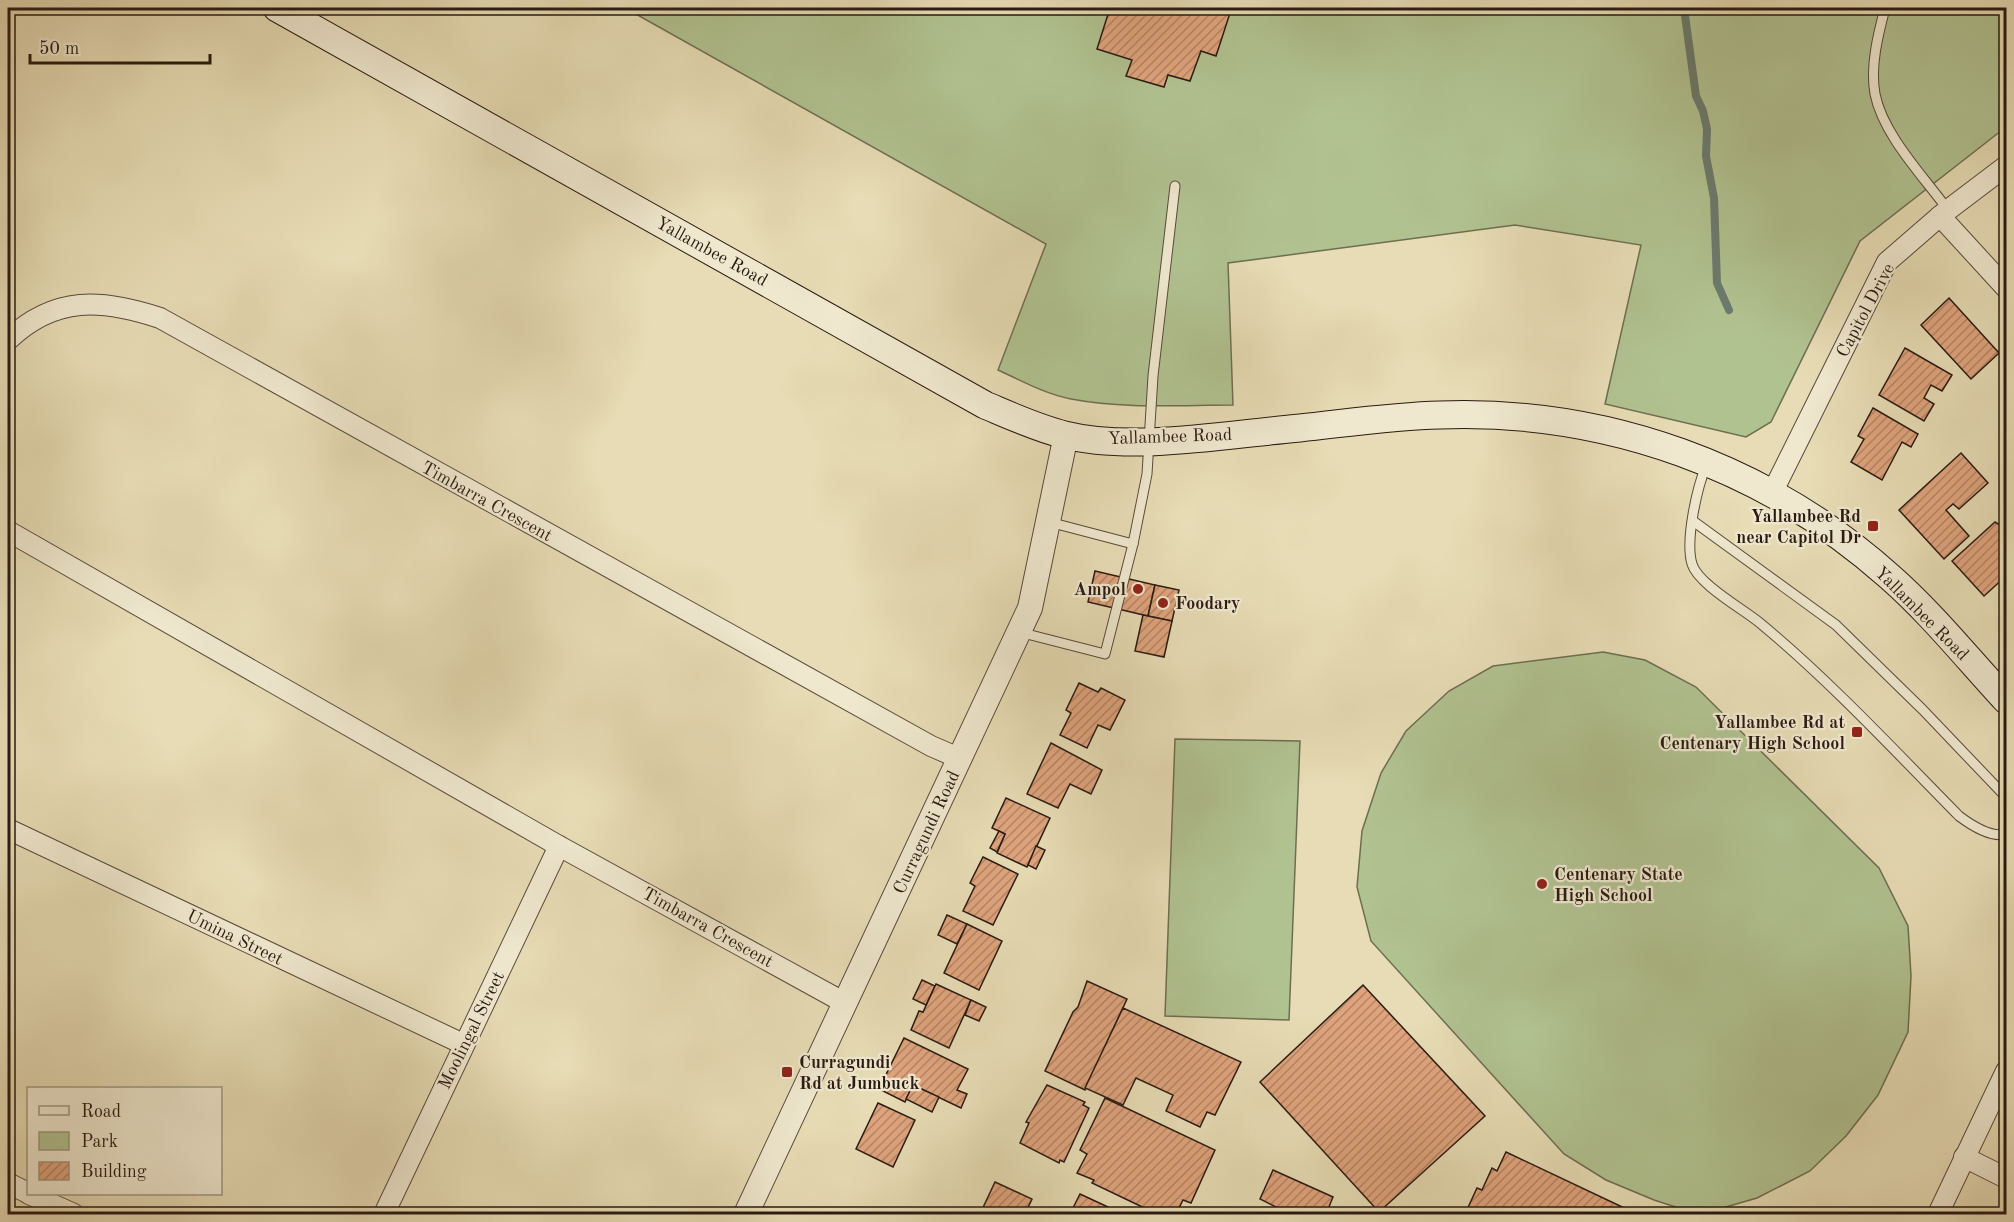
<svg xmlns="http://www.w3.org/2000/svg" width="2014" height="1222" font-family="'Old Standard TT',serif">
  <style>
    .green { fill: #b1c291; stroke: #6e6e52; stroke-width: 1.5 }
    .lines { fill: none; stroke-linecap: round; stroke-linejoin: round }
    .stream { stroke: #6b7b6e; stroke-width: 8 }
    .building { fill: url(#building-hatch); stroke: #2a1a12; stroke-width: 1.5 }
    .service-casing { stroke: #594a3b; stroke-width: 11 }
    .minor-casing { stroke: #594a3b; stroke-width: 22 }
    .tertiary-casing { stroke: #594a3b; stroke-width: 26 }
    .secondary-casing { stroke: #2a1a12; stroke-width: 29 }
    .service { stroke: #efe8cf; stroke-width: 9 }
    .minor { stroke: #efe8cf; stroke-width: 20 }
    .tertiary { stroke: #efe8cf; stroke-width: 24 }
    .secondary { stroke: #efe8cf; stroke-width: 27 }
    .poi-dot { fill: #8f2418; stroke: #efe8cf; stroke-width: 2 }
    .labels { text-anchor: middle; stroke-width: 4.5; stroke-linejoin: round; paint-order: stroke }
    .street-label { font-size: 18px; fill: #2a1a12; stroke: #efe8cf }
    .poi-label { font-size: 18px; font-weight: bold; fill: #2a1a12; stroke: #efe8cf; text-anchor: end }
  </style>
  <defs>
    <pattern id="building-hatch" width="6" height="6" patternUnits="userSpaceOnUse" patternTransform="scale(1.5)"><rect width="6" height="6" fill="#dfa47d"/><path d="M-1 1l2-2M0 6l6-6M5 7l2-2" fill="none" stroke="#b58565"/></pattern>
  </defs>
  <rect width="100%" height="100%" fill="#e7dcb5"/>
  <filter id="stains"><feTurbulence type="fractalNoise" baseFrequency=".00333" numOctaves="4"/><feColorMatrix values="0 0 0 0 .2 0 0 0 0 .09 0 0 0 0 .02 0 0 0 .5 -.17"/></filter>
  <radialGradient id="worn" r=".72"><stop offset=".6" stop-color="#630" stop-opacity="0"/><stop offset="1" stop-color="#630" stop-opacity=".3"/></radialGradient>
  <!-- green -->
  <g class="green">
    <path d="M625,8H2006V127L1860,241L1771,422L1746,437L1605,404L1641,245L1515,225L1228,263L1233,405C1180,405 1124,409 1071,399C1045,394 1022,381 998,370L1046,244Z"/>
    <path d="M1603,652L1645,660L1696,687L1879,868L1908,926L1911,976L1908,1032L1878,1095L1846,1136L1810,1171L1757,1198L1719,1209L1688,1211L1654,1200L1606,1180L1564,1154L1371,941L1357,887L1362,831L1381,773L1406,731L1449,691L1493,666Z"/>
    <path d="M1175,739L1300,741L1289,1020L1165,1016Z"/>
  </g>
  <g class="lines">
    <!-- stream -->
    <path class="stream" d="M1684,8L1696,96L1703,111L1707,129L1706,156L1714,198L1717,283L1729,310"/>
  </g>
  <!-- building -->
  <g class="building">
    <path d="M1110,8H1237L1235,14L1230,13L1216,56L1201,51L1190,81L1168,75L1164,87L1126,76L1132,60L1097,49Z"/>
    <path d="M1949,298L1999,353L1971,379L1921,325Z"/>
    <path d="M1905,348L1952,375L1942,391L1931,385L1924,398L1934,404L1924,421L1879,395Z"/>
    <path d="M1873,408L1918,434L1911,447L1902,442L1882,480L1851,462L1864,439L1858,436Z"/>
    <path d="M1961,453L1988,483L1959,509L1953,504L1946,510L1969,536L1944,559L1899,510Z"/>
    <path d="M1995,522L2006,529V576L1984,596L1952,561Z"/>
    <path d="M1095,571L1155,585L1148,616L1088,602Z"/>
    <path d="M1155,585L1179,590L1172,621L1148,616Z"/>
    <path d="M1143,615L1172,621L1164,657L1135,651Z"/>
    <path d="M1079,683L1098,692L1101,688L1125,700L1110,730L1098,725L1087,748L1060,735L1071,713L1066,710Z"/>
    <path d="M1051,743L1102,770L1091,794L1070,784L1058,808L1027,794Z"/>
    <path d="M1006,798L1050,818L1027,867L997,853L1005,834L992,828Z"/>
    <path d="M999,831L1005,834L997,852L990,848Z"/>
    <path d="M1036,846L1045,850L1036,869L1028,865Z"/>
    <path d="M983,857L1018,874L993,925L963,911L975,886L970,883Z"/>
    <path d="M947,915L967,924L957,944L938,935Z"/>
    <path d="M967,924L1002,941L979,990L944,973Z"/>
    <path d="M922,980L935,986L926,1005L913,999Z"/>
    <path d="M1087,981L1127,999L1085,1090L1045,1071L1073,1012L1078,1007Z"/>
    <path d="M936,984L971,1000L949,1048L911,1030L919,1011L923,1012Z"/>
    <path d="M1363,985L1485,1116L1379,1212L1260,1082Z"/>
    <path d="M971,1000L986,1007L979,1021L965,1015Z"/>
    <path d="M1123,1008L1241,1062L1215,1115L1207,1112L1200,1127L1166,1111L1173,1095L1136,1078L1123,1105L1085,1088Z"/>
    <path d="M904,1038L968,1069L957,1090L967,1094L961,1108L913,1085L905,1102L879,1089Z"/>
    <path d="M913,1085L939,1097L932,1112L906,1099Z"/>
    <path d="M1047,1085L1085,1102L1083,1105L1089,1108L1064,1162L1060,1160L1059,1163L1020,1143L1029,1123L1026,1122Z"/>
    <path d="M1105,1098L1215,1150L1191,1203L1183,1200L1176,1214L1160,1211L1157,1214L1092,1183L1094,1180L1077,1173L1087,1154L1080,1150Z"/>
    <path d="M878,1103L915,1120L893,1167L856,1149Z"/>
    <path d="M1506,1152L1637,1214H1465L1477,1188L1482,1190L1492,1168L1497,1171Z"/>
    <path d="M1273,1170L1333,1197L1326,1214H1290L1260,1199Z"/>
    <path d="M995,1182L1032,1199L1025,1214H980Z"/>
    <path d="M1080,1194L1123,1214H1070Z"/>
  </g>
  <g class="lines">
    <!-- service casing -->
    <g class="service-casing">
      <g id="service">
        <path d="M1885,8C1878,35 1870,66 1875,94C1883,135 1924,177 1948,210"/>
        <path d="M1706,466C1697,488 1685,540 1692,564C1698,584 1743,609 1760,623C1831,682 1894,750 1959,816C1971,825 1991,838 2006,834"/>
        <path d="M1693,521L1836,625L1923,710L2006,797"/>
        <path d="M1049,522L1133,544L1147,474L1153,376L1175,186"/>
        <path d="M1019,632L1105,654L1133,544"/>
      </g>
    </g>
    <!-- minor casing -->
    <g class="minor-casing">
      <g id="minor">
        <path d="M1940,216L2006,288"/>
        <path d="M8,340C55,295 102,299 160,318L931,746L961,759"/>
        <path d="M1772,493L1887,262L1940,216L2006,166"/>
        <path d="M8,531L559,846L845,1003"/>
        <path d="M8,829L463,1044"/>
        <path d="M1964,1157L2006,1178"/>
        <path d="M8,1183L28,1193"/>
        <path d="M29,1194L74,1214"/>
        <path d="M384,1214L559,846"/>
        <path d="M1938,1214L2006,1071"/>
      </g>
    </g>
    <!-- tertiary casing -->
    <g class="tertiary-casing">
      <path id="tertiary" d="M746,1214L1030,608L1066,435"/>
    </g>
    <!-- secondary casing -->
    <g class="secondary-casing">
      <path id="secondary" d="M277,8L985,405C1011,416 1037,428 1065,435C1133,452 1230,434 1300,428C1347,423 1394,416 1440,415C1606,409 1767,467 1890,577C1932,614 1968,659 2006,700"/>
    </g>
    <!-- service -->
    <use href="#service" class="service"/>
    <!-- minor -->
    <use href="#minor" class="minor"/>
    <!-- tertiary -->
    <use href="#tertiary" class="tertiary"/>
    <!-- secondary -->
    <use href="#secondary" class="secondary"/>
  </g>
  <!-- markers -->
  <g class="poi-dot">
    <rect x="1867" y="520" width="12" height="12" rx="3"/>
    <circle cx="1138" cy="589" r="6"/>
    <circle cx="1163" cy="603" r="6"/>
    <rect x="1851" y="726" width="12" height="12" rx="3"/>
    <circle cx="1542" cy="884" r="6"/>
    <rect x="781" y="1066" width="12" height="12" rx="3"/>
  </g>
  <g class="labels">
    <!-- street labels -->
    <g class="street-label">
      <text transform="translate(712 251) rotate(29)" y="6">Yallambee Road</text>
      <text transform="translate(1865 310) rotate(-62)" y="6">Capitol Drive</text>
      <text transform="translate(1170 436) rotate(-2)" y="6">Yallambee Road</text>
      <text transform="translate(487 501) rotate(29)" y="6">Timbarra Crescent</text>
      <text transform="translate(1922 613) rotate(45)" y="6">Yallambee Road</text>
      <text transform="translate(926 832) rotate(-65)" y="6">Curragundi Road</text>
      <text transform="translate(708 927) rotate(29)" y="6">Timbarra Crescent</text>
      <text transform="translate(235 937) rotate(26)" y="6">Umina Street</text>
      <text transform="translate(471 1030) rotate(-64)" y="6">Moolingal Street</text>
    </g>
    <!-- poi labels -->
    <g class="poi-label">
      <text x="1861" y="522">Yallambee Rd<tspan x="1861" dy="21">near Capitol Dr</tspan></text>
      <text x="1126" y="595">Ampol</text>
      <text x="1175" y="609" text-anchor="start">Foodary</text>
      <text x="1845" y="728">Yallambee Rd at<tspan x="1845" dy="21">Centenary High School</tspan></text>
      <text x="1554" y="880" text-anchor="start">Centenary State<tspan x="1554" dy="21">High School</tspan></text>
      <text x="799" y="1068" text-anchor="start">Curragundi<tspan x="799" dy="21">Rd at Jumbuck</tspan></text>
    </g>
  </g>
  <!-- margin -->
  <rect width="2014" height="1222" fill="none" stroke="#e7dcb5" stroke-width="30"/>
  <rect x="9" y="9" width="1996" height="1204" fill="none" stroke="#2a1a12" stroke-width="3"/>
  <rect x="15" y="15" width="1984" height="1192" fill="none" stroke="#2a1a12" stroke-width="1.5"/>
  <!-- legend -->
  <rect x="27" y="1087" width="195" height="108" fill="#efe8cf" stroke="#a09683" stroke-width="1.5"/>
  <rect x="39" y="1106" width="30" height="9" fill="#efe8cf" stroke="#a09683" stroke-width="1.5"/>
  <text x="81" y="1117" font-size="18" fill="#2a1a12">Road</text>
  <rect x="39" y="1132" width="30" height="18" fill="#b1c291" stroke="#a09683" stroke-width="1.5"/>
  <text x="81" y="1147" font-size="18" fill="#2a1a12">Park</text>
  <rect x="39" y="1162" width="30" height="18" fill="url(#building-hatch)" stroke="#a09683" stroke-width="1.5"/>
  <text x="81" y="1177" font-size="18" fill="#2a1a12">Building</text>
  <!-- scale -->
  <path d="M30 54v9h180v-9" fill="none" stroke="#2a1a12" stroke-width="3"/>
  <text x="39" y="54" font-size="18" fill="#2a1a12" stroke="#efe8cf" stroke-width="4.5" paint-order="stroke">50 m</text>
  <rect width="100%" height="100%" filter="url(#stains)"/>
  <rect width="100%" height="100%" fill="url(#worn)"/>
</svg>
